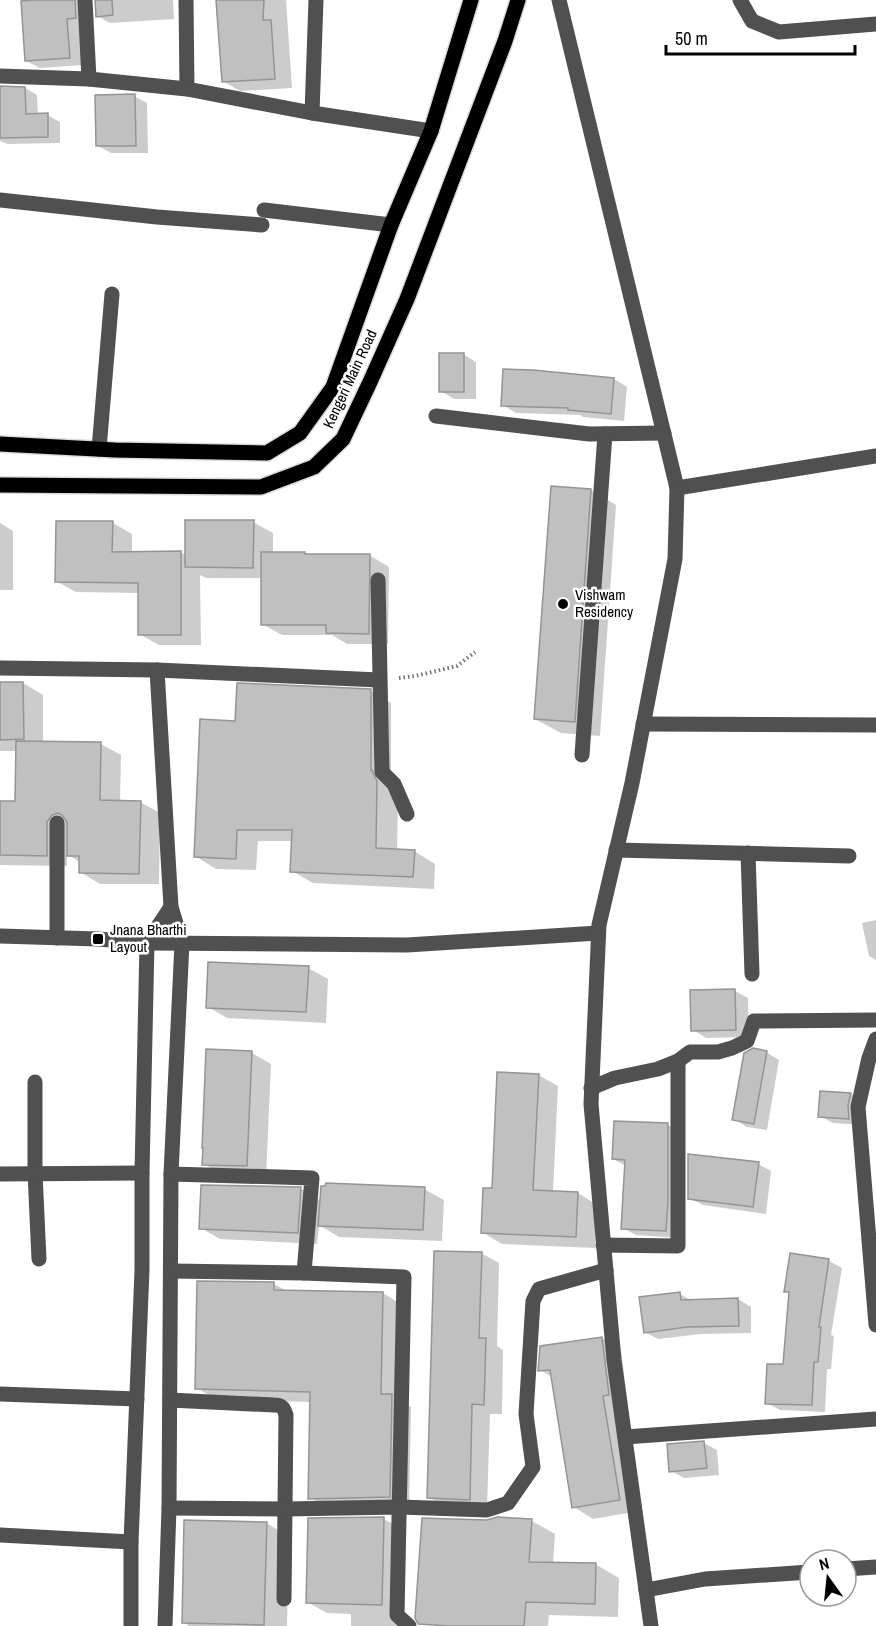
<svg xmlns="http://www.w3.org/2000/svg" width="876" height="1626" font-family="'Archivo Narrow',sans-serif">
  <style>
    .shadow { fill: #0003 }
    .building { fill: #c0c0c0; stroke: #949494; stroke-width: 1.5 }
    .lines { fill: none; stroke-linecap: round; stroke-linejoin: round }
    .major-casing { stroke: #dbdbdb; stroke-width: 18 }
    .path { stroke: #727272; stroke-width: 4; stroke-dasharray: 1.5 3; stroke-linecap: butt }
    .minor { stroke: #505050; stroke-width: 15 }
    .major { stroke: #000; stroke-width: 15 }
    .poi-dot { fill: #000; stroke: #fff; stroke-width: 2 }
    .labels { text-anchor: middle; stroke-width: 5; stroke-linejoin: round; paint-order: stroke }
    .street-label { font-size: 15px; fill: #000; stroke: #fff }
    .poi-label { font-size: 15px; fill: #000; stroke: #fff; text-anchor: start }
  </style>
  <rect width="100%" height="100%" fill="#fff"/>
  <!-- shadow -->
  <g class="shadow">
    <path d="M24,0H92L82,65L40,68L26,61Z"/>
    <path d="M95,0H173L174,19L110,23L97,16Z"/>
    <path d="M217,0H286L292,88L240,91L223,81L219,16L216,15Z"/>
    <path d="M0,87L25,88L37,95L38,115H47L60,122V143L8,144L0,141Z"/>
    <path d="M134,96L147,103L148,153H111L98,146Z"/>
    <path d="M463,354L476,362V399H454L441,391Z"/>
    <path d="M614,379L627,387L624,421L583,417L580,415L516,413L503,405Z"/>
    <path d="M591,490L616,505L600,736L561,733L535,719Z"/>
    <path d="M253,522L273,533V553H305L308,555H369L389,567L388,644H347L332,635H282L262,624V578H206L200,575L201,645H159L139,634V593L76,592L56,581L113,523L132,534V553L181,552L187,556Z"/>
    <path d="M0,523L13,531V590H0Z"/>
    <path d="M0,683H23L43,695V743L101,744L121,755L120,802H140L160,813L159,884H100L80,872L81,863L67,854V866L0,865V803H17L18,751H0Z"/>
    <path d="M370,691L391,703V783L398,794L397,851H414L435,864L434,889L313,883L292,871L293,841H258L256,870L216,869L195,856L236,722Z"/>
    <path d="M876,920V960L869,956L862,923Z"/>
    <path d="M308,968L328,979L326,1023L227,1018L208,1007Z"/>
    <path d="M735,991L748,998L749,1037L706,1038L693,1030Z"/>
    <path d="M766,1052L779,1060L767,1130L747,1127L734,1119Z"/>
    <path d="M252,1053L271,1064L266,1177L224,1176L204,1164Z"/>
    <path d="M538,1075L558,1086L553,1192L578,1193L597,1205L595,1248L502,1244L482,1232L493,1190Z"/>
    <path d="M822,1092L851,1094L864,1102L862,1125L833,1123L820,1116Z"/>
    <path d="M668,1125L681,1133L679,1238L636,1235L623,1228L626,1166L613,1159Z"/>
    <path d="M758,1164L771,1171L766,1214L703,1205L689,1198Z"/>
    <path d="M203,1186L301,1189L321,1201L424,1189L444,1200L442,1241L339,1237L319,1225L317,1244L220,1239L201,1228Z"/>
    <path d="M481,1253L499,1263L497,1346L503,1350L502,1414H490L487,1509L447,1508L429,1497Z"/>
    <path d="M792,1255L829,1261L842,1268L831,1335L834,1336L831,1369H827L825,1412L780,1410L767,1403L784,1366L790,1294L785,1291Z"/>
    <path d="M274,1284L287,1291L383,1293L402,1305L400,1401L411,1407L409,1508L329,1509L310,1498L311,1402L216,1399L196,1388Z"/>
    <path d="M680,1294L692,1301L738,1299L751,1307V1333L701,1334L658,1339L645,1332Z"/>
    <path d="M602,1338L621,1350L628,1406L622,1407L639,1511L593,1519L574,1507L552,1377L540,1370Z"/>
    <path d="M704,1443L717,1450L719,1475L684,1478L671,1471Z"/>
    <path d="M384,1519L403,1530L401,1626H351V1614L327,1613L307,1602Z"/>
    <path d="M532,1521L555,1534L553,1564H595L619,1578L618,1617L549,1615L548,1626H453Z"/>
    <path d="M266,1523L289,1536L287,1626H189L183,1622Z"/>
  </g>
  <!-- building -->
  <g class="building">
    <path d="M32,0H75L76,18L67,19L70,58L25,61L21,1Z"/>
    <path d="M95,0H112L113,15L96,17Z"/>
    <path d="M216,0H264L263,20H271L275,79L222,82Z"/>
    <path d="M0,86L25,87L26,114L48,113V137L0,138Z"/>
    <path d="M135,94L136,146H96L95,95Z"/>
    <rect x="439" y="353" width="25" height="39"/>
    <path d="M503,369L533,370L614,378L611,414L568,410V408L501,406Z"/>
    <path d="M551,486L591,489L575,722L534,719Z"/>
    <path d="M185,520H254L253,568L185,567Z"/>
    <path d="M56,521H113L112,552L181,551V635H138V583L55,582Z"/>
    <path d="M261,552H305V554H370L369,634L326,633V625H261Z"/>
    <path d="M0,682H23L24,739L0,740Z"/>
    <path d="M237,683L371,689V770H372L377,781L376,848L415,850L413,877L290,872L292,830H237L236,859L194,857L200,719L235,721Z"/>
    <path d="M16,741L101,742L100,800L141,801L139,874L79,873V856H67V822L62,815L58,813L52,815L47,822V856L0,855V801H15Z"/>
    <path d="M208,962L309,966L306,1012L206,1008Z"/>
    <path d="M735,989L736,1030L691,1031L690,990Z"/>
    <path d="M753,1048L767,1051L754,1124L732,1120L744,1053Z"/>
    <path d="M206,1049L252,1051L247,1166L202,1165L203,1148H202Z"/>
    <path d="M497,1072L539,1074L533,1190L578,1192L576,1237L481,1233L483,1188H492Z"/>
    <path d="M820,1091L851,1093L848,1105L849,1119L818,1117Z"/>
    <path d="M614,1121L668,1123V1202L666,1231L621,1229L625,1160L612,1159Z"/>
    <path d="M688,1154L759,1162L753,1207L688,1199Z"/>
    <path d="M326,1183L425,1187L423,1230L318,1226L321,1186H325Z"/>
    <path d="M201,1185L301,1187L298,1233L199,1229Z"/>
    <path d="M434,1251L482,1252L479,1338H486L484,1405L472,1404L470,1500L427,1498Z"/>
    <path d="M790,1253L829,1259L819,1327H821L818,1362H814L812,1405L765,1404L767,1364H783L789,1292H784Z"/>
    <path d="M197,1281L274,1282V1290L383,1292L381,1394H392L390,1497L308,1499L310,1392L195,1389Z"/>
    <path d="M680,1292L681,1300L738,1298L739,1326L687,1327L644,1333L639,1297Z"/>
    <path d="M602,1337L609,1395L603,1396L620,1500L572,1508L550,1370L538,1371L540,1346Z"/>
    <path d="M704,1441L707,1468L669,1472L667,1444Z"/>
    <path d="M384,1517L382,1605L306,1603L308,1518Z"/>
    <path d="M497,1517L532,1519L529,1562L596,1563L595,1604L526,1602L524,1626H449L418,1624L415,1618L422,1518L487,1520Z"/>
    <path d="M184,1520L267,1522L264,1625L182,1623Z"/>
  </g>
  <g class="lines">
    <!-- major casing -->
    <g class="major-casing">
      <g id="major">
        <path d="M0,444L115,450L267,453L300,433L333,387L391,225L431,131L471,0"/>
        <path d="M0,485L261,487L314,467L343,439L370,382L407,299L505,41L518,0"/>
      </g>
    </g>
    <!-- path -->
    <path class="path" d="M399,678L415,676L457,666L475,652"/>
    <!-- minor -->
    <g class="minor">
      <path d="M85,0L89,79"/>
      <path d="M186,0L187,89"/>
      <path d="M559,0L677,488L876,456"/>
      <path d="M740,0L752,21L779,32L876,24"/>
      <path d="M0,76L89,79L187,89L312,113L431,131"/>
      <path d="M312,113L316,0"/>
      <path d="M0,200L157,217L262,225"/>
      <path d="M264,210L391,225"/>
      <path d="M436,416L589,434L664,433"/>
      <path d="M99,449L112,294"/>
      <path d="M378,580L382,772L394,784L407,814"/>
      <path d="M0,668L157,670L379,680"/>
      <path d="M157,670L171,907L182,943L171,1174L169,1508L165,1626"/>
      <path d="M643,724L876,725"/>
      <path d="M582,755L605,434"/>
      <path d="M616,850L849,856"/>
      <path d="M748,853L752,974"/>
      <path d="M0,936L98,939L147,943L407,945L598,933"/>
      <path d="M57,938V823"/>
      <path d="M876,1039L869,1058L858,1107L876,1325"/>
      <path d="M35,1082V1173L39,1259"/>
      <path d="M591,1088L615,1078L658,1069L678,1061L690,1052H718L732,1048L747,1041L754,1021L876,1020"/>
      <path d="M0,1174L142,1173"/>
      <path d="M171,1174L312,1178L304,1273"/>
      <path d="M603,1245L678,1246V1061"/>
      <path d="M171,1271L304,1273L404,1277L397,1615L409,1626"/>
      <path d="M0,1394L137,1399"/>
      <path d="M170,1400L274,1405C282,1405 284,1408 286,1415L284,1599"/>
      <path d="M625,1437L876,1419"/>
      <path d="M169,1508L285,1509L400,1507L487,1510L508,1503L533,1467L526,1414L533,1301L539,1289L606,1270"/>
      <path d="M0,1535L131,1542"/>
      <path d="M846,1569L876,1567"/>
      <path d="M646,1590L705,1579L810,1572"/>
      <path d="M131,1626V1542L142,1270V1173L147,943L171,907"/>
      <path d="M651,1626L614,1360L591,1104L599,925L632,783L675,559L677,488"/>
    </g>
    <!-- major -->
    <use href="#major" class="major"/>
  </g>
  <!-- markers -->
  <g class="poi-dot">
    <circle cx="563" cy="604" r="6"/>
    <rect x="92" y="933" width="12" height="12" rx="3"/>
  </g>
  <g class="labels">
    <!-- street labels -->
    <g class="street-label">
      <text transform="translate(350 379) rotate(-65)" y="5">Kengeri Main Road</text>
    </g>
    <!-- poi labels -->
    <g class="poi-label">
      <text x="575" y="600">Vishwam<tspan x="575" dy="17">Residency</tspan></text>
      <text x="110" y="935">Jnana Bharthi<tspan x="110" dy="17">Layout</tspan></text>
    </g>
  </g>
  <!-- north arrow -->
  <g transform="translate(828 1578) rotate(345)"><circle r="28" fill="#ffffff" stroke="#999999" stroke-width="1.5"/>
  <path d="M0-4.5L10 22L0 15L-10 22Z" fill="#000000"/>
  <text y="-9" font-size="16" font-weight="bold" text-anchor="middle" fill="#000000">N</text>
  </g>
  <!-- scale -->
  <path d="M666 45v9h189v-9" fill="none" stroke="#000000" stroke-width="3"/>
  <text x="675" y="45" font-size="18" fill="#000000" stroke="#ffffff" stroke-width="4.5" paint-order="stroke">50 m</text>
</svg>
